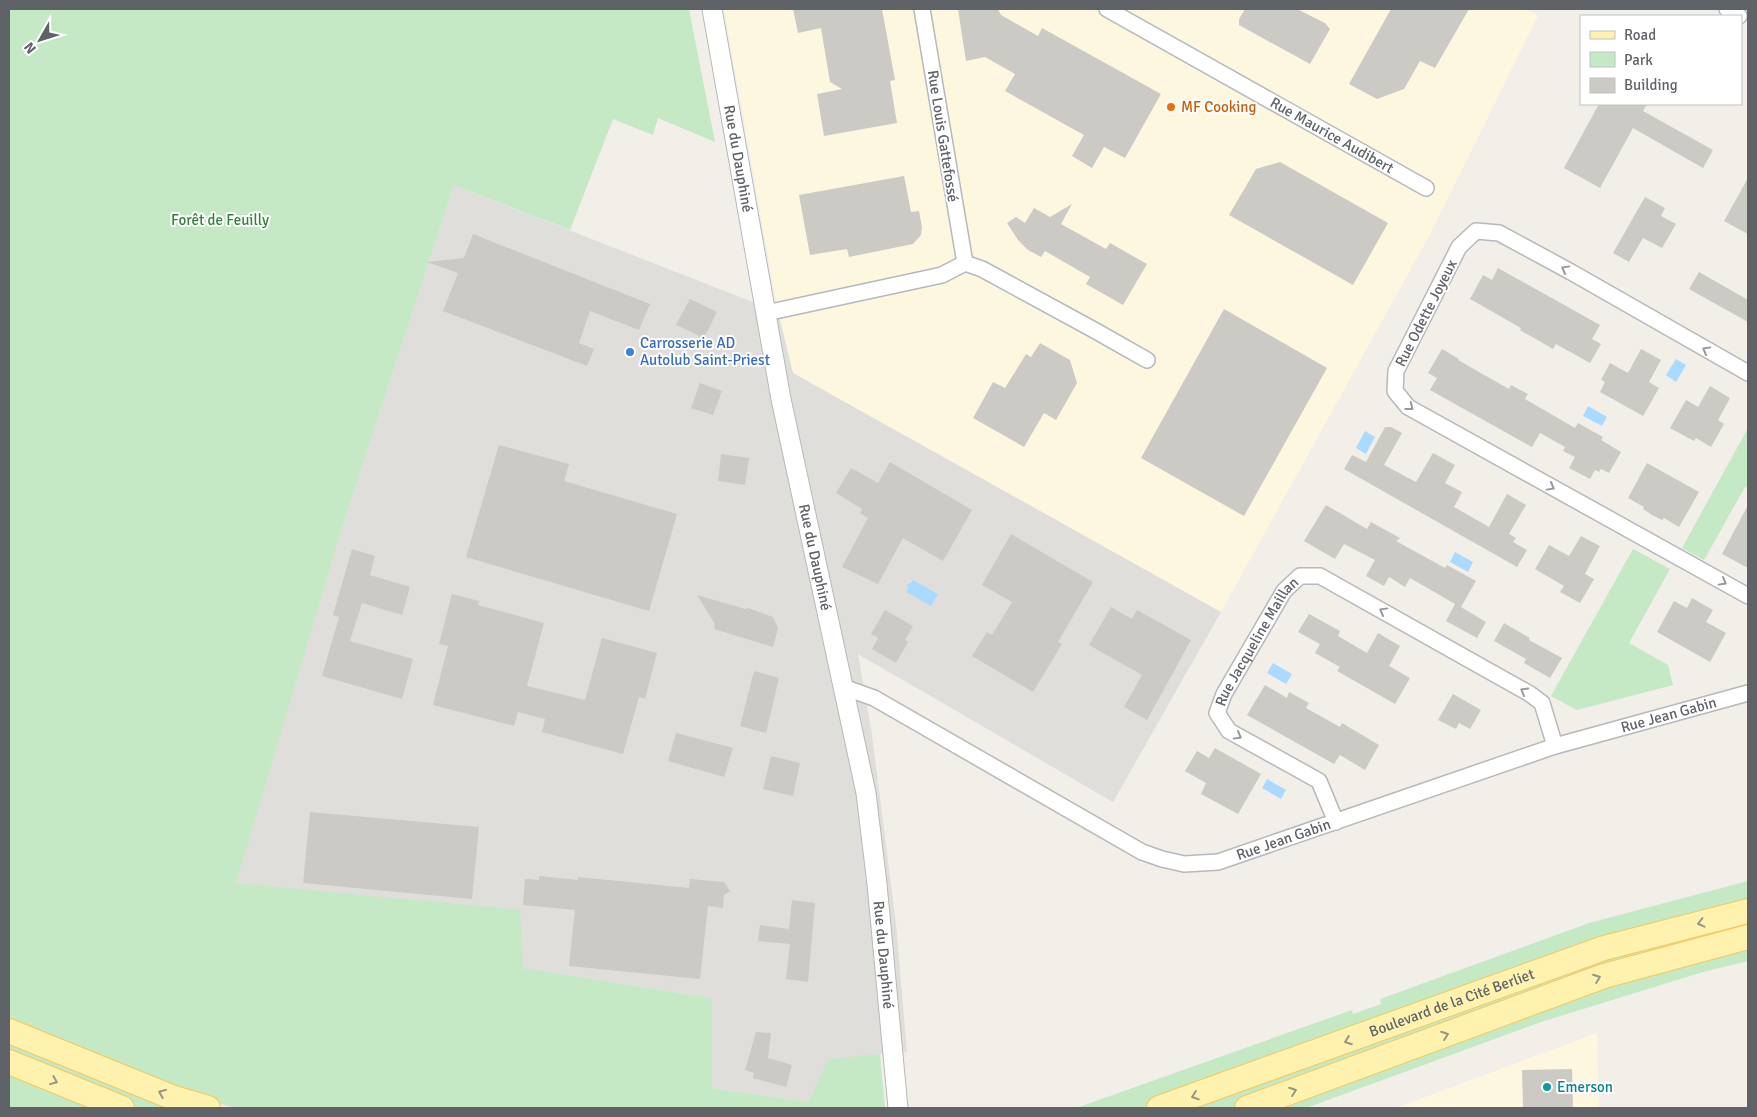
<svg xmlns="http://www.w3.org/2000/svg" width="1757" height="1117" font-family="Signika,sans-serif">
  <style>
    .commercial { fill: #fef7e0 }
    .industrial { fill: #e0deda }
    .green { fill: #c5e8c5 }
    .water { fill: #aadaff }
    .building { fill: #cccac5 }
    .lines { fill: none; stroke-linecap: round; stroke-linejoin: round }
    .minor-casing { stroke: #b5b8bc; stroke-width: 18 }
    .tertiary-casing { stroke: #b5b8bc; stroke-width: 21 }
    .primary-casing { stroke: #f2c960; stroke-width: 26 }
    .minor { stroke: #fff; stroke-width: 15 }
    .tertiary { stroke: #fff; stroke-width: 19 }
    .primary { stroke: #fff2af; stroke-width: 24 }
    .oneway { stroke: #979a9d }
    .oneway2 { stroke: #979581 }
    .food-dot { fill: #e8710a; stroke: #fff; stroke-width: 2 }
    .shop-dot { fill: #3f7fe0; stroke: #fff; stroke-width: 2 }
    .culture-dot { fill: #0f9aa8; stroke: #fff; stroke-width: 2 }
    .labels { text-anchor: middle; stroke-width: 4; stroke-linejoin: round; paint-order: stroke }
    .food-label { font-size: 15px; fill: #c56008; stroke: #fff; text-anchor: start }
    .street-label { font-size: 15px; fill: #5f6368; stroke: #fff }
    .park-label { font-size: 15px; fill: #348238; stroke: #fff }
    .shop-label { font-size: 15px; fill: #366cbe; stroke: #fff; text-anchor: start }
    .culture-label { font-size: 15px; fill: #0d838f; stroke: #fff; text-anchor: start }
  </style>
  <rect width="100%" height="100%" fill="#f1efe8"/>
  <!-- commercial -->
  <g class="commercial">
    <path d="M724,9H1525L1538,16L1428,238L1221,612L793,373L778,312Z"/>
    <path d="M1597,1033L1599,1108H1396Z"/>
  </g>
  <!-- industrial -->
  <path class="industrial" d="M454,185L778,312L793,373L1221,612L1113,802L858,654L872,735L896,924L907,1052L880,1054L809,1102L712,1088V998L523,968L235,884L343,525Z"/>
  <!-- green -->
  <g class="green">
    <path d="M9,9H689L715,142L658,118L653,135L613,119L570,230L454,185L343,525L236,883L520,910L523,968L712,998V1088L809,1102L828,1059L880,1054L885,1108H236L195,1097L9,1021Z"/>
    <path d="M1748,428V488L1745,487L1704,560L1682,548Z"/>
    <path d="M1633,549L1670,569L1629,643L1668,665L1673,685L1577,710L1551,696Z"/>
    <path d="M1748,881V961L1703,972L1541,1022L1306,1108H1076L1352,1010L1353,1014L1381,1004L1380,999L1589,923Z"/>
    <path d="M9,1040L127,1092L174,1108H9Z"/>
  </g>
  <!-- water -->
  <g class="water">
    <path d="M1676,359L1686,365L1676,382L1666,375Z"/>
    <path d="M1588,406L1607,417L1602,426L1583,416Z"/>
    <path d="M1365,431L1375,437L1366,454L1356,448Z"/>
    <path d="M1455,552L1473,562L1468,572L1450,562Z"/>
    <path d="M913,580L938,594L931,606L906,592L908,588L907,584L911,583Z"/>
    <path d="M1273,663L1292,674L1286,684L1267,673Z"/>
    <path d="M1267,779L1286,790L1281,799L1262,788Z"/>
  </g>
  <!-- building -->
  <g class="building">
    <path d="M793,9H882L895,80L890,81L897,123L824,136L817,94L842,89L830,82L821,28L798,33Z"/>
    <path d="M958,9H998L1001,15L1038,36L1042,28L1161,94L1125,158L1104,147L1092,168L1072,156L1084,135L1005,91L1015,74L985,57L966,61Z"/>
    <path d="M1245,9H1297L1325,23L1330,29L1310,64L1239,25V19Z"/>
    <path d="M1391,9H1469L1435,68L1420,61L1404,89L1377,99L1349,84Z"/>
    <path d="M1599,104H1647L1643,111L1713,150L1703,168L1633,128L1600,188L1564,168Z"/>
    <path d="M1280,162L1388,223L1353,285L1229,215L1256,169Z"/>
    <path d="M904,176L911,212L919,211L922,227L921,235L913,244L849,257L847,249L810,255L799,195Z"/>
    <path d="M1748,178V234L1724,221Z"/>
    <path d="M1645,197L1665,208L1661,216L1676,224L1662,248L1643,238L1629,262L1613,253Z"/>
    <path d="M1072,204L1061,224L1106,249L1110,243L1147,264L1123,305L1086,284L1090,277L1045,251L1041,257L1028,250L1018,240L1007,223L1016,217L1025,223L1034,208L1050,217Z"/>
    <path d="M473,234L650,304L639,330L590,311L579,343L594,349L587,366L443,311L458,273L427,262L464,258Z"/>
    <path d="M1498,268L1600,325L1592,339L1601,344L1590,363L1556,344L1553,349L1520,330L1521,328L1470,299L1483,275L1492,280Z"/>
    <path d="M1699,272L1748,300V322L1689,289Z"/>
    <path d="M690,299L717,312L704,338L676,325Z"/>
    <path d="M1224,309L1327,368L1244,516L1141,458Z"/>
    <path d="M1040,343L1070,360L1077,383L1056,420L1044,413L1024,447L973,418L993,382L1005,388L1026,354L1031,357Z"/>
    <path d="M1442,349L1459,359L1458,360L1509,389L1511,385L1528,394L1525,399L1575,428L1578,423L1603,437L1601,440L1621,452L1609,473L1601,469L1599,472L1595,470L1590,479L1569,468L1575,457L1563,451L1565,447L1540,433L1532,447L1430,390L1437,378L1428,373Z"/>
    <path d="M1641,349L1661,360L1649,382L1659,388L1643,416L1600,392L1605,382L1601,380L1610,363L1628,373Z"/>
    <path d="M700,383L722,391L713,415L691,408Z"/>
    <path d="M1710,386L1730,398L1718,420L1724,424L1711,447L1696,438L1694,441L1670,428L1686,400L1698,407Z"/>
    <path d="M1385,427H1391L1402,433L1384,465L1416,482L1433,453L1455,465L1445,483L1462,492L1454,507L1489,527L1507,494L1526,505L1509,534L1516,538L1513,542L1527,550L1517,567L1344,469L1352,455L1366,462Z"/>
    <path d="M499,445L569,464L564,481L677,514L649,611L466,557Z"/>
    <path d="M721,454L749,458L745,485L718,481Z"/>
    <path d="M890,462L972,510L943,561L903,538L878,584L842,567L868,518L860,513L862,509L836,493L851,468L878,483Z"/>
    <path d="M1647,463L1699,492L1679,527L1664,518L1662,520L1652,515L1643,509L1644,507L1628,498Z"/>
    <path d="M1326,505L1367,529L1371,522L1400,538L1396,541L1445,568L1447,565L1476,581L1461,607L1486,622L1477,638L1446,621L1455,604L1410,578L1405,587L1389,577L1384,586L1366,576L1375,560L1344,544L1335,559L1304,541Z"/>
    <path d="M1748,505V568L1722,554Z"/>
    <path d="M1011,534L1093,582L1058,642L1062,644L1033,692L972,656L987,632L992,635L1012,602L982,585Z"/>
    <path d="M1581,536L1600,546L1585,574L1594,579L1580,603L1560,592L1564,586L1535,569L1549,545L1569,556Z"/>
    <path d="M352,549L375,556L370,575L410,587L402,615L362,603L350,641L413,659L402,699L322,676L339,617L333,615Z"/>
    <path d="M452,594L479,601L478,605L544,623L527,686L585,700L602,638L657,653L645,699L639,697L623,754L542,732L545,719L518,712L514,726L433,705L448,646L439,644Z"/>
    <path d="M697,595L745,609L748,608L773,617L778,628L773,647L714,629L715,624Z"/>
    <path d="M1692,598L1713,610L1706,622L1726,633L1710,662L1657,632L1674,601L1687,608Z"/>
    <path d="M1111,607L1132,619L1137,610L1191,640L1147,720L1124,707L1142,675L1089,645Z"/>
    <path d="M885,610L913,626L905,640L908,642L896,663L872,649L878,638L871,634Z"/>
    <path d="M1309,614L1340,631L1338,636L1367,653L1378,633L1400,646L1389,666L1410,678L1395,704L1337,671L1340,667L1315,653L1320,644L1298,632Z"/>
    <path d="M1504,623L1530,638L1529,640L1562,658L1550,678L1524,663L1526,659L1494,641Z"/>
    <path d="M754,671L779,678L766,733L740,726Z"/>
    <path d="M1265,685L1287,698L1289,692L1309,703L1306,708L1340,727L1342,723L1379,745L1365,770L1340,755L1334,764L1247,715Z"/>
    <path d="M1453,694L1481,710L1470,729L1459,723L1456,729L1438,720Z"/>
    <path d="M676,733L733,748L724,777L668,761Z"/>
    <path d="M1215,748L1261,774L1238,814L1201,794L1206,783L1185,771L1197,751L1209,758Z"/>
    <path d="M771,756L800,763L793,796L763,789Z"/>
    <path d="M310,812L479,827L472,899L303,883Z"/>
    <path d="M539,876L577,880L578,877L689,888L690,879L724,882L730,891L724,895L723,908L708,906L700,979L569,966L575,910L523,905L525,879L539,880Z"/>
    <path d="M792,900L815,903L808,982L786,979L790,944L758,941L760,925L789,929Z"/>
    <path d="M756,1032L771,1033L768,1058L792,1065L786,1087L753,1078L754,1073L745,1070Z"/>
    <path d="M1572,1069L1573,1108H1523L1522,1070Z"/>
  </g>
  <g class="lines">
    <!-- minor casing -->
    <g class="minor-casing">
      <g id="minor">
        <path id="s1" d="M1107,9L1426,188"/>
        <path d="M1727,9L1739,16"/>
        <path d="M965,263L982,269L1094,330L1147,360"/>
        <path d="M766,313L942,275L965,263L922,9"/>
        <path d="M1748,373L1571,272L1499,233L1476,231L1459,247L1396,371L1395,391L1408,407L1748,596"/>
        <path id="s2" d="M843,687L874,698L1142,852L1162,859L1184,864L1218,862L1555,746L1748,693"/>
        <path id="s3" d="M1336,822L1319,781L1229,731L1217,713L1224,694L1284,591L1300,576H1320L1530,694L1542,703L1555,746"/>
      </g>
    </g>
    <!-- tertiary casing -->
    <g class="tertiary-casing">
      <g id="tertiary">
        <path id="s4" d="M712,9L781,399L866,793L877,884L898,1108"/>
      </g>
    </g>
    <!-- primary casing -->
    <g class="primary-casing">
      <g id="primary">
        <path d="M9,1031L174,1098L208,1108"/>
        <path d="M9,1062L122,1108"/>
        <path id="s5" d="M1159,1108L1604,948L1748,911"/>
        <path d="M1247,1108L1604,976L1748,937"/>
      </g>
    </g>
    <!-- minor -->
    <use href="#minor" class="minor"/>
    <!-- tertiary -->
    <use href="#tertiary" class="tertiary"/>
    <!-- primary -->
    <use href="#primary" class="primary"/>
  </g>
  <!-- one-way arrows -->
  <defs><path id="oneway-chevron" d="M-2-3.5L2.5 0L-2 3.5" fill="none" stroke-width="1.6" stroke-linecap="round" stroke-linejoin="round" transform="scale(1.25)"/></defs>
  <g class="oneway">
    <use href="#oneway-chevron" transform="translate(1565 269) rotate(-151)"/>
    <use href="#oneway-chevron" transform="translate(1706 350) rotate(-151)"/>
    <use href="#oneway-chevron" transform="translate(1410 407) rotate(38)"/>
    <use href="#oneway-chevron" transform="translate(1551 487) rotate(29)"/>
    <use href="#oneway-chevron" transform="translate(1723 582) rotate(29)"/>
    <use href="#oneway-chevron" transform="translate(1383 611) rotate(-151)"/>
    <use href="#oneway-chevron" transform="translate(1524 691) rotate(-150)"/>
    <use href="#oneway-chevron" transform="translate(1238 736) rotate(29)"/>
  </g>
  <g class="oneway2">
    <use href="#oneway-chevron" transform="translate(1701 923) rotate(166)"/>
    <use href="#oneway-chevron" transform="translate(1597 978) rotate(-20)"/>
    <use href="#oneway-chevron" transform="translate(1445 1035) rotate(-20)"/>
    <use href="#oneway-chevron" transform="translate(1348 1041) rotate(160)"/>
    <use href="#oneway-chevron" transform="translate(54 1081) rotate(22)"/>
    <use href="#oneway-chevron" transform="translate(1293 1091) rotate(-20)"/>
    <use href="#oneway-chevron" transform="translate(162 1093) rotate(-158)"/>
    <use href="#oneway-chevron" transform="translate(1195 1096) rotate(161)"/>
  </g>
  <!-- markers -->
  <circle class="food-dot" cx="1171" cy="107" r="5"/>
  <circle class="shop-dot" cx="630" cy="352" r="5"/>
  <circle class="culture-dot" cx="1547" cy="1087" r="5"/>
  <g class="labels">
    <!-- food labels -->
    <g class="food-label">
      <text x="1181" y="112">MF Cooking</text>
    </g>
    <!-- street labels -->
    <g class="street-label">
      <text dy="5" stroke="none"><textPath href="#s1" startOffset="258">Rue Maurice Audibert</textPath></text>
      <text transform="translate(943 136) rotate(81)" y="5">Rue Louis Gattefossé</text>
      <text dy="5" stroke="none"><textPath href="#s4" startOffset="152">Rue du Dauphiné</textPath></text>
      <text transform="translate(1426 313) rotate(-63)" y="5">Rue Odette Joyeux</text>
      <text dy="5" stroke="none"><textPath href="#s4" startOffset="558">Rue du Dauphiné</textPath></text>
      <text dy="5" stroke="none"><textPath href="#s3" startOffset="251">Rue Jacqueline Maillan</textPath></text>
      <text dy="5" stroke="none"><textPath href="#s2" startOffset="894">Rue Jean Gabin</textPath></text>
      <text dy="5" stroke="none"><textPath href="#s2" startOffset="489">Rue Jean Gabin</textPath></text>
      <text dy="5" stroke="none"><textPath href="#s4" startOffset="962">Rue du Dauphiné</textPath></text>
      <text dy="5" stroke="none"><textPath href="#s5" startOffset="311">Boulevard de la Cité Berliet</textPath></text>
    </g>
    <!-- park labels -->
    <g class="park-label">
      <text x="220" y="225">Forêt de Feuilly</text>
    </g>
    <!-- shop labels -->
    <g class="shop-label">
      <text x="640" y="348">Carrosserie AD<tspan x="640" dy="17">Autolub Saint-Priest</tspan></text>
    </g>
    <!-- culture labels -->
    <g class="culture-label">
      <text x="1557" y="1092">Emerson</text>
    </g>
  </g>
  <!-- border -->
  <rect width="1757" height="1117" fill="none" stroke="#5f6368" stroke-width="20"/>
  <!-- legend -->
  <rect x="1580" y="15" width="162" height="90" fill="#ffffff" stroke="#bfc1c3"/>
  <rect x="1590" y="31" width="25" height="8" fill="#fff2af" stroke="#bfc1c3"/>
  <text x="1624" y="40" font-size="15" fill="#5f6368">Road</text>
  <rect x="1590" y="52" width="25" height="15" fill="#c5e8c5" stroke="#bfc1c3"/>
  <text x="1624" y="65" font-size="15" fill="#5f6368">Park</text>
  <rect x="1590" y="78" width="25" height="15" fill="#cccac5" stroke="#bfc1c3"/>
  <text x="1624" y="90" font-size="15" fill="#5f6368">Building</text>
  <!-- north arrow -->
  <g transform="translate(40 40) rotate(231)" stroke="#ffffff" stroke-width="4" paint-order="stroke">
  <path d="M0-4L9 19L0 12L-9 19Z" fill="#5f6368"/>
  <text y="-8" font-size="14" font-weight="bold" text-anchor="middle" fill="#5f6368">N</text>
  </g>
</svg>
